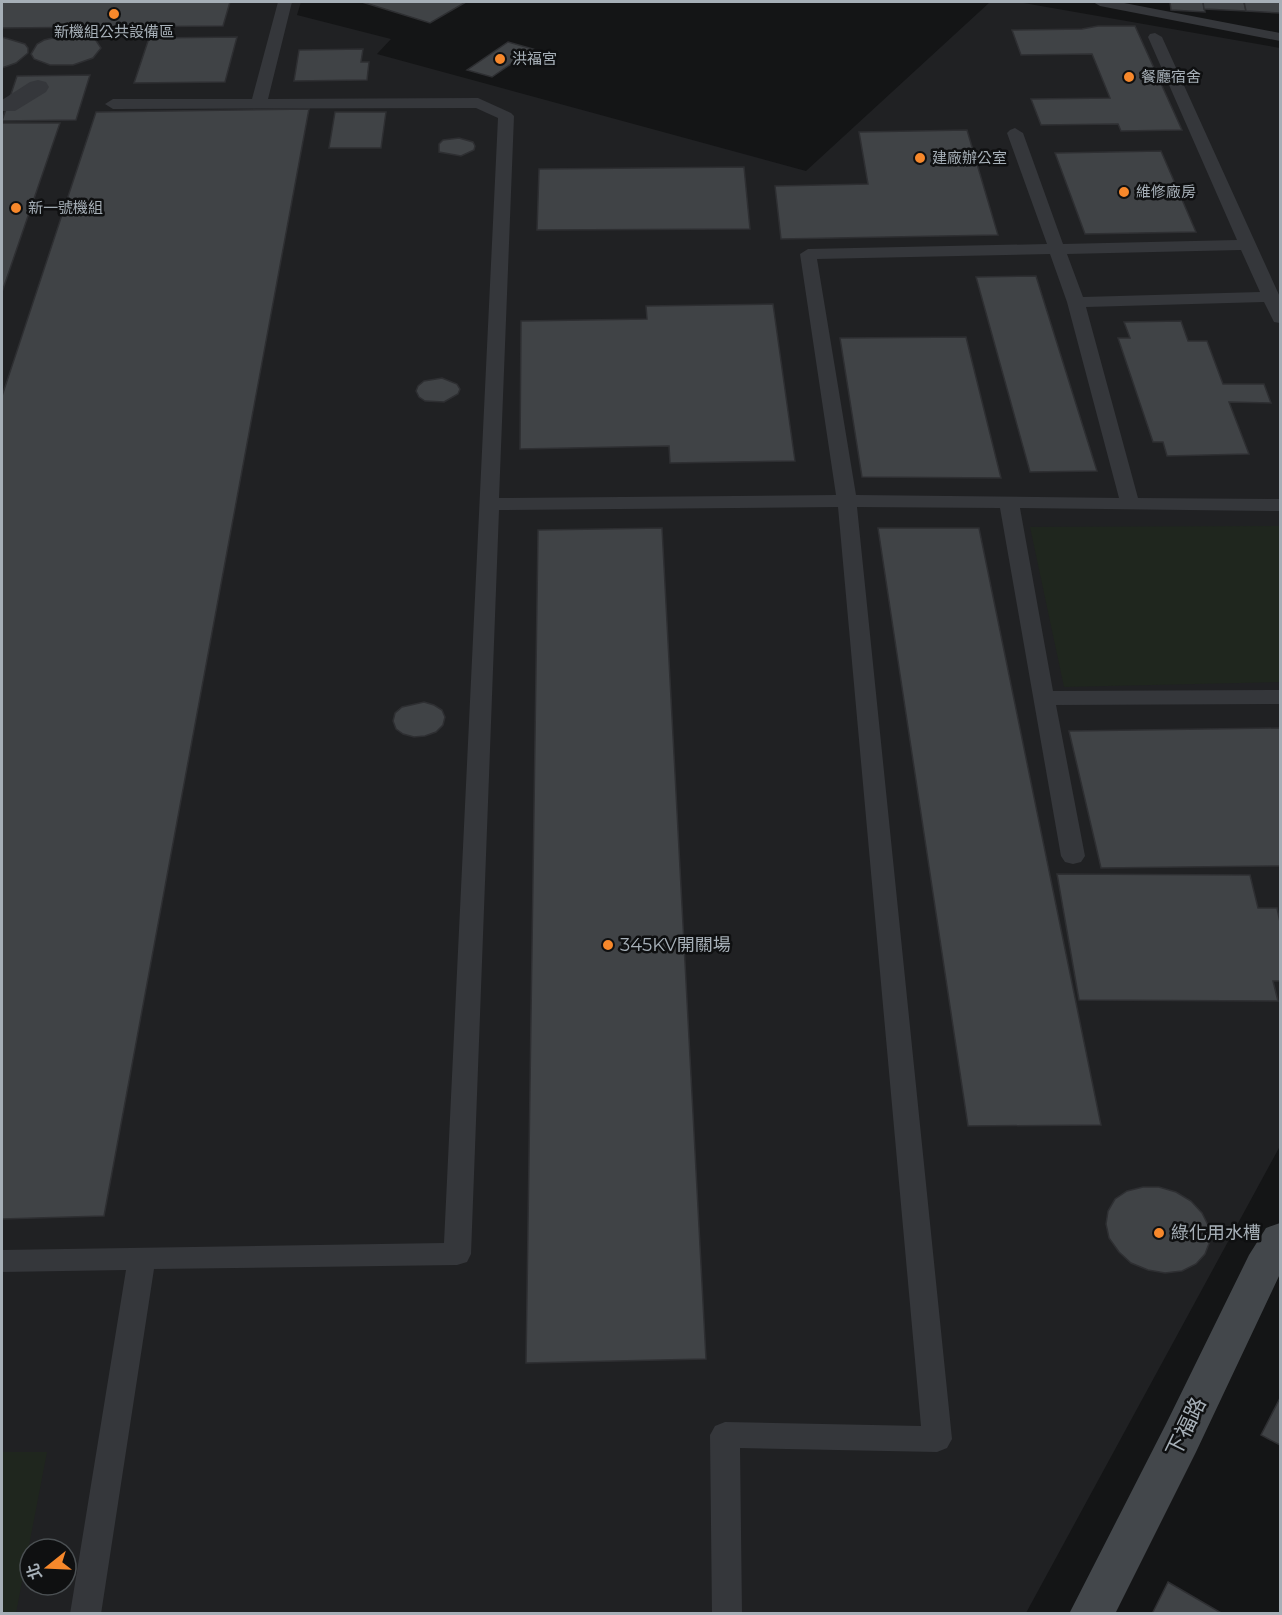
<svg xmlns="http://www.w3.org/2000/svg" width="1282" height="1615" font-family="Montserrat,'Noto Sans TC',sans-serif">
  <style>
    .built { fill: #202123; fill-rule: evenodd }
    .green { fill: #1f261e }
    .building { fill: #404346; stroke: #2e2f32; stroke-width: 1.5 }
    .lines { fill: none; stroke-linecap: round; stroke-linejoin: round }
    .lane { fill: #35373b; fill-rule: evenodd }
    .street { fill: #35373b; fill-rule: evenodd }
    .secondary { fill: #43474b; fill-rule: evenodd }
    .poi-dot { fill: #f7882b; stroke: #0f1011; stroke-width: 2 }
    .labels { text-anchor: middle; stroke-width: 5; stroke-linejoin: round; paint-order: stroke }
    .far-poi-label { font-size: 15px; fill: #a6afb7; stroke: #0f1011; text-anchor: start }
    .poi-label { font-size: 18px; fill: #a6afb7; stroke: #0f1011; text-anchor: start }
    .near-street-label { font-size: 21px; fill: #a6afb7; stroke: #0f1011 }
  </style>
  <rect width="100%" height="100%" fill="#141516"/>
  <!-- built -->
  <path class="built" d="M2,2H301L297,15L391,39L377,54L806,171L990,2H1018L1280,48V1146L1026,1613L2,1614ZM30,1549H66V1585H30Z"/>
  <!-- green -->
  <g class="green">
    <path d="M1280,526V682L1064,687L1030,527Z"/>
    <path d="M2,1452H47L16,1613H2Z"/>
  </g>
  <!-- building -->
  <g class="building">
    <path d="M2,2H230L223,26L2,28Z"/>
    <path d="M362,2H466L430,23Z"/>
    <path d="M1170,2H1203L1205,12L1171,10Z"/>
    <path d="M1203,2H1244L1246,11L1204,9Z"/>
    <path d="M1244,2H1280V13L1246,11Z"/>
    <path d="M1098,26H1135L1182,130L1121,131L1118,124L1041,125L1031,99L1110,98L1092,54L1021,55L1012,30L1082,29Z"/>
    <path d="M65,35L95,39L101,48L93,58L73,65H50L34,59L31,54L37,44L44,40Z"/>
    <path d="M2,37L25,44L28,48V53L16,63L2,68Z"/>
    <path d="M237,37L225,82L134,83L149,38Z"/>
    <path d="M508,42L533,49L492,77L467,70Z"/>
    <path d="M363,49L361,62H369L367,80L294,81L299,50Z"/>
    <path d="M90,75L76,120L2,121L17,76Z"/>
    <path d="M309,109L104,1216L2,1219V396L96,112Z"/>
    <path d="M335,112H386L381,148H329Z"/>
    <path d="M2,123H60L2,292Z"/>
    <path d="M967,130L998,235L781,239L775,186L868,184L859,132Z"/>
    <path d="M459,138L473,142L475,146L474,150L461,156L439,152V144L443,140Z"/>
    <path d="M1161,151L1196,232L1085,234L1055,153Z"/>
    <path d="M744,167L750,229L537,230L539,169Z"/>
    <path d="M1036,276L1097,471L1030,472L976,277Z"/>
    <path d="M773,304L795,461L670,463L669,446L520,449L521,321L647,319L646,306Z"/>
    <path d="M1181,321L1188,341H1207L1223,384H1264L1271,403L1229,402L1249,454L1167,456L1163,442H1153L1118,338H1130L1124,322Z"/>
    <path d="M966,337L1001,478L862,477L840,338Z"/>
    <path d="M442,378L457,384L460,389L458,394L444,402L425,401L419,397L416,391L418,386L424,381Z"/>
    <path d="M662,528L706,1359L526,1363L538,530Z"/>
    <path d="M878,528H979L1101,1125L968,1126Z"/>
    <path d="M424,702L434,705L442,710L445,717L443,725L436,732L425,736L414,737L403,734L396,729L393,721L395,713L402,707Z"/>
    <path d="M1280,728V866L1101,868L1069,731Z"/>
    <path d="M1057,874L1250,875L1258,908H1277L1280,922V981H1273L1278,1001L1079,1000Z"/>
    <path d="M1143,1187H1159L1176,1192L1191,1201L1202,1213L1209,1227L1210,1241L1205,1254L1196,1264L1182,1271L1165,1273L1148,1270L1131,1263L1119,1252L1109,1238L1106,1224L1108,1211L1115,1199L1127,1191Z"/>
    <path d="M1280,1398V1445L1261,1435Z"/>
    <path d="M1168,1582L1223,1614H1152Z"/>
  </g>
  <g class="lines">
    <!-- lane -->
    <g class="lane">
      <path d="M278,2H292L268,99L478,98L511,113L514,116L499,498L836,495L800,254L808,249L1047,244L1007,133L1010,130L1015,128L1023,133L1063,244L1237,240L1148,37L1150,34L1155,33L1162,37L1280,297V323L1274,322L1264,302L1086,307L1138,498L1280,499V511L1020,508L1053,691L1280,690V704L1056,705L1085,856L1081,862L1073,864L1065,862L1061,856L1000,508L857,507L952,1439L947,1448L937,1452L740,1448L742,1614H712L710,1435L715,1426L725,1422L921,1426L838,507L499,510L471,1254L467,1262L457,1265L154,1269L101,1614H70L126,1270L2,1272V1250L444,1243L498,118L476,108L113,109L105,104L113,99H252ZM1241,250L1260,292L1083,297L1067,254ZM1050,254L1067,302L1119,498L856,495L817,259Z"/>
      <path d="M1093,2H1119L1280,33V41L1100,6Z"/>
    </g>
    <!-- street -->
    <path class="street" d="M38,80L46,82L49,87L46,92L15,111H2V100L30,82Z"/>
    <!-- secondary -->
    <path class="secondary" d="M1280,1223V1274L1196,1452L1115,1614H1069L1166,1424L1249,1255L1266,1228Z"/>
  </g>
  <!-- markers -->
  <g class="poi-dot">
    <circle cx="114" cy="14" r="6"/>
    <circle cx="500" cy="59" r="6"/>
    <circle cx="1129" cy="77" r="6"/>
    <circle cx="920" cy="158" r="6"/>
    <circle cx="1124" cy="192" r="6"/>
    <circle cx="16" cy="208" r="6"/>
    <circle cx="608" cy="945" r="6"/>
    <circle cx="1159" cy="1233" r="6"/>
  </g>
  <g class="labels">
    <!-- far-poi labels -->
    <g class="far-poi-label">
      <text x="114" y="37" text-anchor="middle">新機組公共設備區</text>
      <text x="512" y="64">洪福宮</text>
      <text x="1141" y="82">餐廳宿舍</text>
      <text x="932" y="163">建廠辦公室</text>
      <text x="1136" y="197">維修廠房</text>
      <text x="28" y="213">新一號機組</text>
    </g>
    <!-- poi labels -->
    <g class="poi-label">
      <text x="620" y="951">345KV開關場</text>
      <text x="1171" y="1239">綠化用水槽</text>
    </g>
    <!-- near-street labels -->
    <g class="near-street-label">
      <text transform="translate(1186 1427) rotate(-64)" y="7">下福路</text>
    </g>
  </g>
  <!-- border -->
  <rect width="1282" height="1615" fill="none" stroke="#a6afb7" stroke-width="6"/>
  <!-- north arrow -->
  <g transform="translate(48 1567) rotate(252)"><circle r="28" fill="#0f1011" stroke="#4b5053" stroke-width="1.5"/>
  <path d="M0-4.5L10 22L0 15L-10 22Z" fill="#f7882b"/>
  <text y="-9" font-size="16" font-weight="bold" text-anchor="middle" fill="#a6afb7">北</text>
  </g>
</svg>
